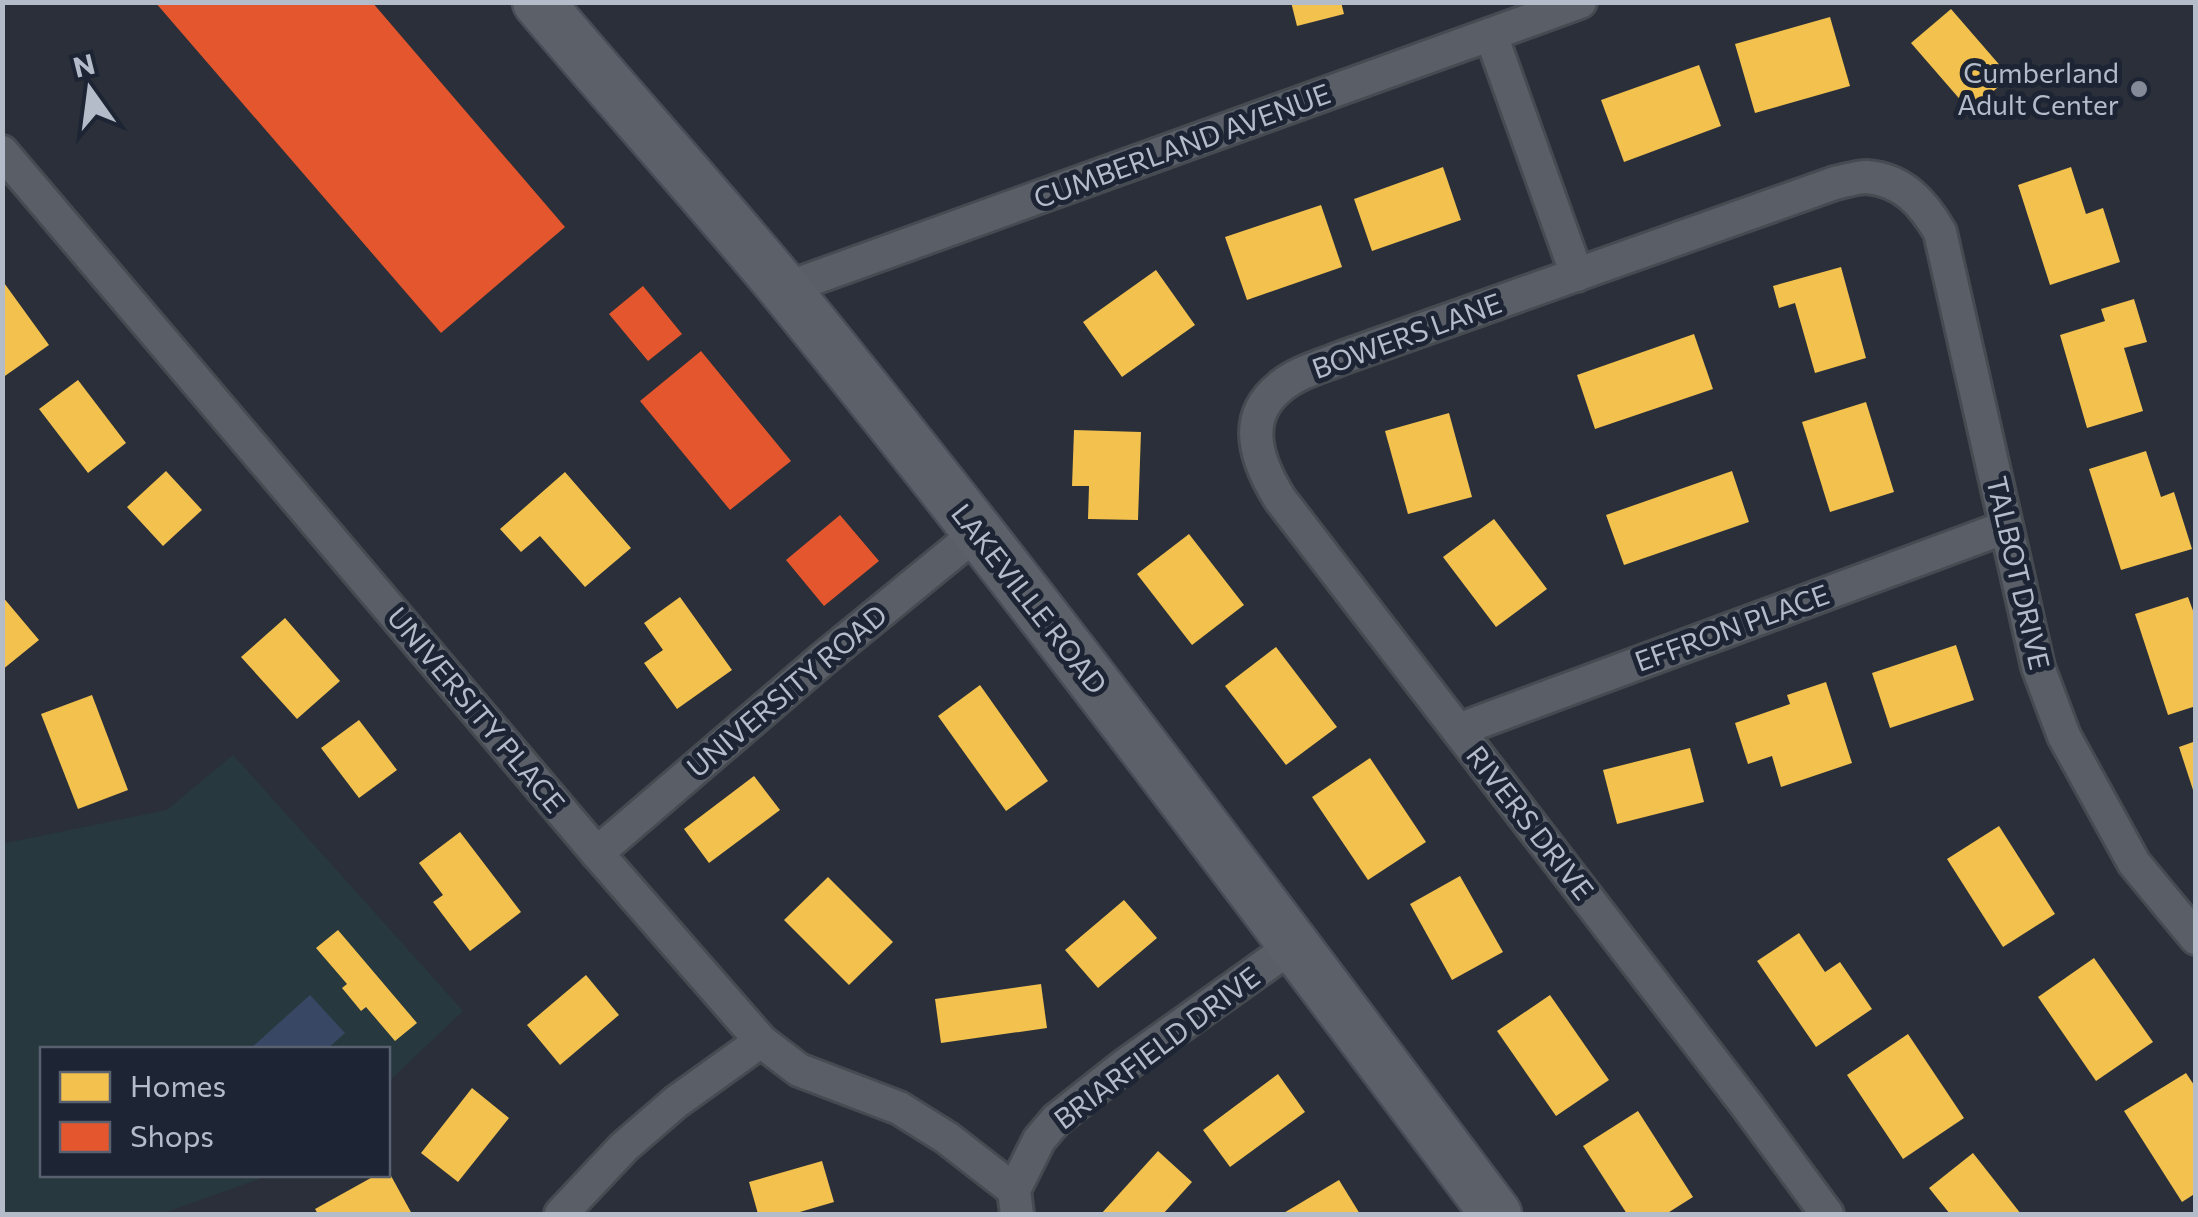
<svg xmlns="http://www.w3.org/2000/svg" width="2198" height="1217" font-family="Commissioner,sans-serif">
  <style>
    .green { fill: #27393f }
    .water { fill: #384864 }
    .homes { fill: #f2c14e }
    .shops { fill: #e4572e }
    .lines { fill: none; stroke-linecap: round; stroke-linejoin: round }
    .street-casing { stroke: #464a51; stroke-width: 38 }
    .primary-casing { stroke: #484c56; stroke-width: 55 }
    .street { stroke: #5a5e67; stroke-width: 32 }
    .primary { stroke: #5c6068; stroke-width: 50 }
    .poi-dot { fill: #848a97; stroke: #1d2534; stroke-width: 4 }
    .labels { text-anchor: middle; stroke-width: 10; stroke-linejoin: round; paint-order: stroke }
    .poi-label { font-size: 28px; fill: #b4bbc9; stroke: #1d2534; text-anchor: end }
    .street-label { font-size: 28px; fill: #b4bbc9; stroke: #1d2534 }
  </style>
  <rect width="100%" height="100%" fill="#2a2f39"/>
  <!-- green -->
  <path class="green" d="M233,755L463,1011L388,1082V1050H42V1174L270,1175L161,1214H3L2,844L167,810Z"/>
  <!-- water -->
  <path class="water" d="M310,995L345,1033L327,1049H250Z"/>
  <!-- homes -->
  <g class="homes">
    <path d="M1291,2H1341L1344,14L1297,26Z"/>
    <path d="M1951,9L2010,77L1970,111L1911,43Z"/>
    <path d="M1830,17L1850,86L1755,113L1735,44Z"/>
    <path d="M1699,65L1721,126L1624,162L1601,100Z"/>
    <path d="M1443,167L1461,220L1372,251L1354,199Z"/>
    <path d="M2071,167L2086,214L2103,208L2120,262L2050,285L2018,185Z"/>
    <path d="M1321,205L1342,267L1247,300L1225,237Z"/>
    <path d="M1841,267L1866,358L1815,373L1795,303L1779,308L1773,286Z"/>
    <path d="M1156,270L1195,325L1122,377L1083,322Z"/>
    <path d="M2,280L49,345L2,378Z"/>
    <path d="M2134,299L2147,342L2124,348L2143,411L2087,428L2060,335L2105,321L2101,309Z"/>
    <path d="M1694,334L1713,389L1595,429L1577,375Z"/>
    <path d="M78,380L126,443L88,473L39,409Z"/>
    <path d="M1866,402L1894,492L1830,512L1802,422Z"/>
    <path d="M1449,413L1472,497L1408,514L1385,431Z"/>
    <path d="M1074,430L1141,432L1138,520L1088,519L1089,486H1072Z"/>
    <path d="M2146,451L2161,497L2174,492L2192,549L2121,570L2089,469Z"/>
    <path d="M166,471L202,510L163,546L127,507Z"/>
    <path d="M1732,471L1749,522L1624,565L1606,515Z"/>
    <path d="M565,472L631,548L585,587L540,536L521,552L500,529Z"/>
    <path d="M1494,519L1547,589L1496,627L1443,557Z"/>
    <path d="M1189,534L1244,605L1192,645L1137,574Z"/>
    <path d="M2,596L39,640L2,670Z"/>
    <path d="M680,597L732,670L677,709L644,663L663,650L644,623Z"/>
    <path d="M2188,597L2196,619V706L2168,715L2135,614Z"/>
    <path d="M285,618L340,681L297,719L241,657Z"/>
    <path d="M1956,645L1974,700L1890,728L1872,673Z"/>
    <path d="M1276,647L1337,727L1286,765L1225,686Z"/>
    <path d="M1826,682L1852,763L1781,787L1772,756L1748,764L1735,723L1790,704L1787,695Z"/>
    <path d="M980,685L1048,781L1006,811L938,716Z"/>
    <path d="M92,695L128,790L78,809L41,714Z"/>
    <path d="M359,720L397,770L359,798L321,748Z"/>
    <path d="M2196,741V795L2195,796L2179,747Z"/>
    <path d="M1690,748L1704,802L1617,824L1603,770Z"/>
    <path d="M1370,758L1426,842L1368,880L1312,797Z"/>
    <path d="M754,776L780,810L709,863L684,829Z"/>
    <path d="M1999,826L2055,914L2003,947L1947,859Z"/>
    <path d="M460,832L521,912L470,951L433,902L443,895L419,863Z"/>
    <path d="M1460,876L1503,952L1452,980L1410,904Z"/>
    <path d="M828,877L893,942L849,985L784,920Z"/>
    <path d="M1124,900L1157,938L1098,988L1065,950Z"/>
    <path d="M338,930L417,1023L395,1041L366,1007L361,1011L342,988L347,984L316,948Z"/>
    <path d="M1799,933L1825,972L1840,962L1872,1009L1816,1047L1757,961Z"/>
    <path d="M2094,958L2153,1042L2096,1081L2038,997Z"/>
    <path d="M586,975L619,1015L560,1065L527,1025Z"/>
    <path d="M1041,984L1047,1028L941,1043L935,999Z"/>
    <path d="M1550,995L1609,1080L1556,1116L1497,1031Z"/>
    <path d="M1908,1034L1964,1118L1903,1159L1847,1075Z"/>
    <path d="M2186,1073L2196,1088V1193L2182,1202L2124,1111Z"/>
    <path d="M1278,1074L1305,1112L1230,1167L1203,1130Z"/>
    <path d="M472,1088L509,1118L458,1182L421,1153Z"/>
    <path d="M1638,1111L1693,1197L1666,1214H1627L1583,1146Z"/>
    <path d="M1158,1151L1192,1182L1163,1214H1101Z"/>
    <path d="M1973,1153L2021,1214H1950L1929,1188Z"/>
    <path d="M822,1161L834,1202L793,1214H758L749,1182Z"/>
    <path d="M378,1174H390L412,1214H318L315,1209Z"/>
    <path d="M1339,1180L1360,1214H1282Z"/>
  </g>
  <!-- shops -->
  <g class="shops">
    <path d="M155,2H372L565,227L441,333Z"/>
    <path d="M643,286L682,334L648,361L609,314Z"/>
    <path d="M701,351L791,461L730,510L640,401Z"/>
    <path d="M840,515L879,561L824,606L786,560Z"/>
  </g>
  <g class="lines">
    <!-- street casing -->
    <g class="street-casing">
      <g id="street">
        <path d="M1491,35L1577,275"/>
        <path d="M2,152L597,853L761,1041L799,1070L899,1108L947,1138L1014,1190"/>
        <path d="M784,289L1580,2"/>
        <path d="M1458,730L2006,527"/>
        <path d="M597,853L823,659L978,532"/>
        <path d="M561,1214L624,1147L676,1102L761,1041"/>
        <path d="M1017,1214L1014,1190L1039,1140L1056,1120L1124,1066L1294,945"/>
        <path d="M1827,1214L1745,1103L1280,499C1258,464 1240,419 1280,387C1297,372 1323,366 1344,357L1835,183C1845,181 1857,177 1867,177C1903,180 1923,203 1940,232L2038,667L2064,736L2134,863L2196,938"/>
      </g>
    </g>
    <!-- primary casing -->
    <g class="primary-casing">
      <path id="primary" d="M538,2C620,99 705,193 786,291C1031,592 1263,904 1496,1214"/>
    </g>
    <!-- street -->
    <use href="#street" class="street"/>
    <!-- primary -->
    <use href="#primary" class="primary"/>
  </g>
  <!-- markers -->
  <circle class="poi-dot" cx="2139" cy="89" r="10"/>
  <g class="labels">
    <!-- poi labels -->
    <g class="poi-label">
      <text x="2119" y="83">Cumberland<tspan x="2119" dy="32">Adult Center</tspan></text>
    </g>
    <!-- street labels -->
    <g class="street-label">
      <text transform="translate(1182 146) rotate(-20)" y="10">CUMBERLAND AVENUE</text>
      <text transform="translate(1407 336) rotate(-20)" y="10">BOWERS LANE</text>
      <text transform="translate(2018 573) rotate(77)" y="10">TALBOT DRIVE</text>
      <text transform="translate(1029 599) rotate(52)" y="10">LAKEVILLE ROAD</text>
      <text transform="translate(1732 628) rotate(-20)" y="10">EFFRON PLACE</text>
      <text transform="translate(787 691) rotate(-40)" y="10">UNIVERSITY ROAD</text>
      <text transform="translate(476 710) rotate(50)" y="10">UNIVERSITY PLACE</text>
      <text transform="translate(1530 823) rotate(52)" y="10">RIVERS DRIVE</text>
      <text transform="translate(1157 1048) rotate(-37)" y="10">BRIARFIELD DRIVE</text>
    </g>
  </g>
  <!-- border -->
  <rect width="2198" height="1217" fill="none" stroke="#b4bbc9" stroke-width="10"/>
  <!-- legend -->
  <rect x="40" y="1047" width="350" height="130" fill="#1d2534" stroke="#596170" stroke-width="2.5"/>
  <rect x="60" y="1072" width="50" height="30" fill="#f2c14e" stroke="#596170" stroke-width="2.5"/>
  <text x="130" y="1097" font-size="30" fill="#b4bbc9">Homes</text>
  <rect x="60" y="1122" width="50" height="30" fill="#e4572e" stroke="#596170" stroke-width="2.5"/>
  <text x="130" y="1147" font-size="30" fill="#b4bbc9">Shops</text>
  <!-- north arrow -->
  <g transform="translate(90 90) rotate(346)" stroke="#1d2534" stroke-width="8" paint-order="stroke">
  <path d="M0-8L18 38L0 25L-18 38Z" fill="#b4bbc9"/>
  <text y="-15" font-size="28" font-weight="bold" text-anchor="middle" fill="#b4bbc9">N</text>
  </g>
</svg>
